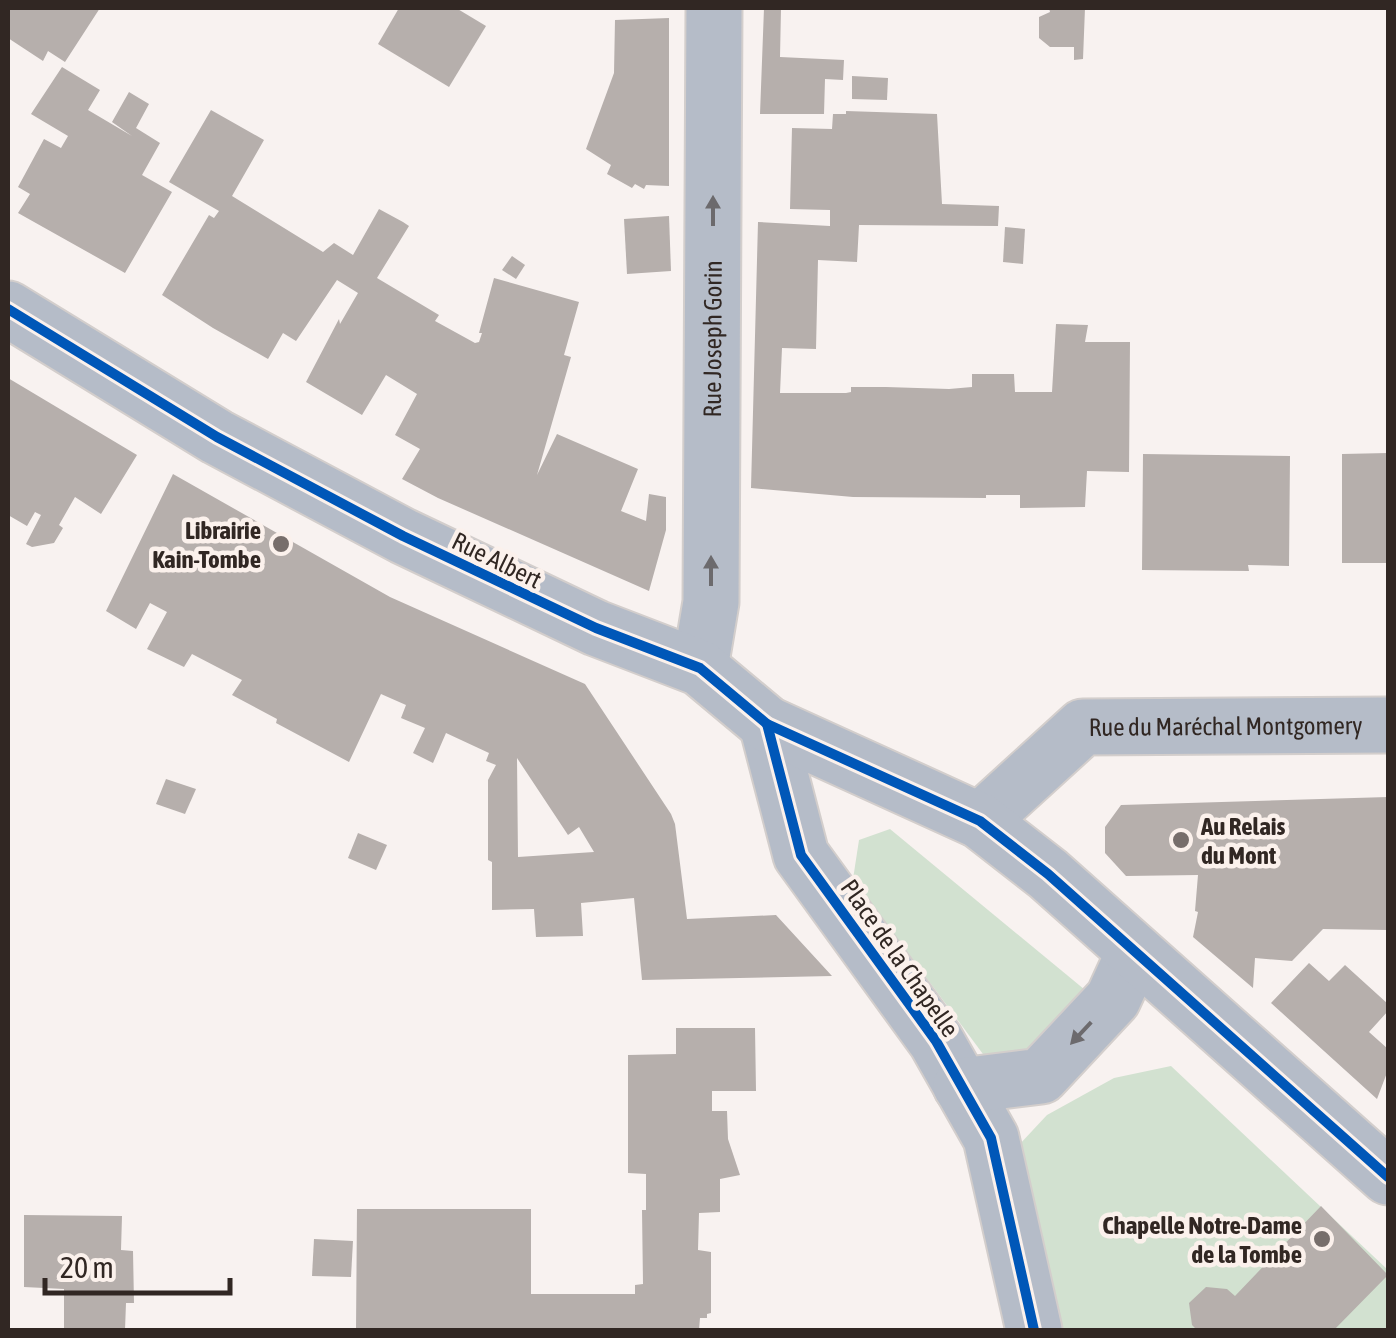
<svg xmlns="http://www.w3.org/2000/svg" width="1396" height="1338" font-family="'Asap Condensed',sans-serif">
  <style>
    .green { fill: #d2e1d0 }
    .building { fill: #b6afac; fill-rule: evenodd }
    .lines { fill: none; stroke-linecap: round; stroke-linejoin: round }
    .minor-casing { stroke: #d3cecc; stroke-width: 59 }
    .tertiary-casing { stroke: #d3cecc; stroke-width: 59 }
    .minor { stroke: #b5bcc8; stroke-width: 55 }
    .tertiary { stroke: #b5bcc8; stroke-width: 55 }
    .cycleway-casing { stroke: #fbf1ec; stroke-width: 16 }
    .cycleway { stroke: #0057b8; stroke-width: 10 }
    .oneway { fill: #6c6a6d }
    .poi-dot { fill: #776e6b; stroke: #fbf1ec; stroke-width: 4 }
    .labels { text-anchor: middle; stroke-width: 9; stroke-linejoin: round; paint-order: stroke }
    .street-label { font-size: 25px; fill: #312723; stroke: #fbf1ec }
    .poi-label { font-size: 25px; font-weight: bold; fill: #312723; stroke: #fbf1ec; text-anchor: end }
  </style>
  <rect width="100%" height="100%" fill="#f8f2f0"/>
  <!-- green -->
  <g class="green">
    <path d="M890,829L1096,999L1000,1077L853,879L859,840Z"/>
    <path d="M1171,1066L1388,1270L1386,1330H1061L1018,1146L1047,1115L1114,1078Z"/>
  </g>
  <!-- building -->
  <g class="building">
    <path d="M8,8H100L65,62L48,51L43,61L8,38Z"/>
    <path d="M399,8H456L486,26L449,87L378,44Z"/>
    <path d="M764,8H781L780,57L844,60L843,80L825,79L824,114H760Z"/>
    <path d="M1049,8H1085L1083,59L1074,60V47H1050L1039,38V17L1050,12Z"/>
    <path d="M669,18V186L646,185L644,189L635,184L632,188L607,174L611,165L586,149L614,73L615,20Z"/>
    <path d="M62,67L100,90L88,110L132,136L112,122L129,92L149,104L136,128L160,143L142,175L172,192L125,273L18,213L30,194L18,187L44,139L61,148L68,136L31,114Z"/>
    <path d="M852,76L888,78L887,100L852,99Z"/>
    <path d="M211,110L264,140L232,196L323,252L334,243L353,255L379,209L403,222L409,226L377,278L439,315L435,321L475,343L479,342L482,333H479L494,278L579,302L564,355L571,357L537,475L557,434L638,469L621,511L646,521L649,494L666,497V530L649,591L438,498L402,479L420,449L395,435L417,394L386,375L362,415L306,382L339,319L340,324L358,293L337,280L296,341L283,333L268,359L213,328L162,295L209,215L214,218L219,211L169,182Z"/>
    <path d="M846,111L937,114L942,204L999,206L998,226L859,225L857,262L818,260L816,349L782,348L780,393H846L851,392V387H886L949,389L972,387V374H1014L1015,392H1052L1056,324L1088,325L1085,342H1130L1129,472L1087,471L1085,507L1020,508V495H986V498L853,497L751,488L758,222L830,226V210L790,209L792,128L832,129L833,114H846Z"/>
    <path d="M669,216L671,271L627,274L624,219Z"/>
    <path d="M1005,227L1025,229L1023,264L1003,262Z"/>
    <path d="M512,256L525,265L516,279L502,270Z"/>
    <path d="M8,378L137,455L101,514L75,497L59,525L63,528L54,543L32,547L26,544L41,515L35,512L27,526L8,515Z"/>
    <path d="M1388,453V563H1342V454Z"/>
    <path d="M1143,454L1290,456L1289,566L1248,565L1249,571L1142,570Z"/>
    <path d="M173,474L390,597L585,684L671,814L675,824L687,919L776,915L832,976L642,980L634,898L581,903L583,936L536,937L534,909L492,910V862L488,860V780L496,765L486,761L489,753L446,733L433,763L413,753L425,728L401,718L406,705L381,694L349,762L276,723L277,719L232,695L242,680L192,654L184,667L147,649L167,612L150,603L136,629L106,611ZM517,758L568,835L579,827L594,852L518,857Z"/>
    <path d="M166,779L196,789L185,814L156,804Z"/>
    <path d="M1388,797V930L1323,929L1292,961L1255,958L1253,988L1193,937L1198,912L1195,911L1198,875L1126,876L1105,853V827L1121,805Z"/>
    <path d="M358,833L387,845L376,870L348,858Z"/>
    <path d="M1309,963L1329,981L1345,965L1388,1004V1011L1369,1032L1388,1049V1070L1377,1099L1271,1003Z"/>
    <path d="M676,1028H755L756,1091H712V1111H727L728,1139L740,1175L720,1179V1212L699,1213L698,1250L711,1252V1313L707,1314V1318H700L699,1330H356L357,1209H531V1294H635V1285L643,1284L642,1210H646V1174L628,1173V1055L676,1054Z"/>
    <path d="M1321,1206L1388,1275L1334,1330H1197L1192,1325L1189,1303L1206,1287L1227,1289L1235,1296Z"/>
    <path d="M24,1215L122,1216L121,1250L133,1251L134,1303H126L125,1330H64V1289L24,1287Z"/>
    <path d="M314,1239L353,1241L351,1277L312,1276Z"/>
  </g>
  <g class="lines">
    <!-- minor casing -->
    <g class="minor-casing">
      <g id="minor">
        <path id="s1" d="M700,668L711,602L714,8"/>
        <path d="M767,724L801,855L936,1041L991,1138L1034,1330"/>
        <path id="s2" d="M980,821L1083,727L1388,725"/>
        <path d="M961,1086L1041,1076L1113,999L1134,953"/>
      </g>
    </g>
    <!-- tertiary casing -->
    <g class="tertiary-casing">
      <path id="tertiary" d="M8,309L217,437L403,536L596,628L700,668L767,724L980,821L1048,874L1388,1177"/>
    </g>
    <!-- minor -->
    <use href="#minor" class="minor"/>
    <!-- tertiary -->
    <use href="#tertiary" class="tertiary"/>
    <!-- cycleway casing -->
    <g class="cycleway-casing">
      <g id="cycleway">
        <path d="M8,309L217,437L403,536L596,628L700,668L767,724L980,821L1048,874L1388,1177"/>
        <path d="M767,724L801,855L936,1041L991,1138L1034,1330"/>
      </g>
    </g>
    <!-- cycleway -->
    <use href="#cycleway" class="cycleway"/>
  </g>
  <!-- one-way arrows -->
  <defs><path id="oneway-solid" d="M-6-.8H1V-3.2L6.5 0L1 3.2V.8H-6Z" transform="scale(2.5)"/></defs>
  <g class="oneway">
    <use href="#oneway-solid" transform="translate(713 211) rotate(-90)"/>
    <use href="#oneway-solid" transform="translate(711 571) rotate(-90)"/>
    <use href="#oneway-solid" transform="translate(1081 1033) rotate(133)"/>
  </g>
  <!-- markers -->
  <g class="poi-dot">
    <circle cx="281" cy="544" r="10"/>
    <circle cx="1181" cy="840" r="10"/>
    <circle cx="1322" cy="1239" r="10"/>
  </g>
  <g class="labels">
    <!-- street labels -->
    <g class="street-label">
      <text dy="9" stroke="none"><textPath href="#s1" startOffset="330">Rue Joseph Gorin</textPath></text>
      <text transform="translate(497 560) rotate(26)" y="9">Rue Albert</text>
      <text dy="9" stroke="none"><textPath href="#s2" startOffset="282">Rue du Maréchal Montgomery</textPath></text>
      <text transform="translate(900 958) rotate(55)" y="9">Place de la Chapelle</text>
    </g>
    <!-- poi labels -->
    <g class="poi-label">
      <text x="261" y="539">Librairie<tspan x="261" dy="29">Kain-Tombe</tspan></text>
      <text x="1201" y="835" text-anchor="start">Au Relais<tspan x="1201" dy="29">du Mont</tspan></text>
      <text x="1302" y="1234">Chapelle Notre-Dame<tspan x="1302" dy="29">de la Tombe</tspan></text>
    </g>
  </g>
  <!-- border -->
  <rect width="1396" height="1338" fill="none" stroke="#312723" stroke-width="20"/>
  <!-- scale -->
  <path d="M45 1278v15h185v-15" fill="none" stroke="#312723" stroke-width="5"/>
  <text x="60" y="1278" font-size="30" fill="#312723" stroke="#fbf1ec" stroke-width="8" paint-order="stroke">20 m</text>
</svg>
